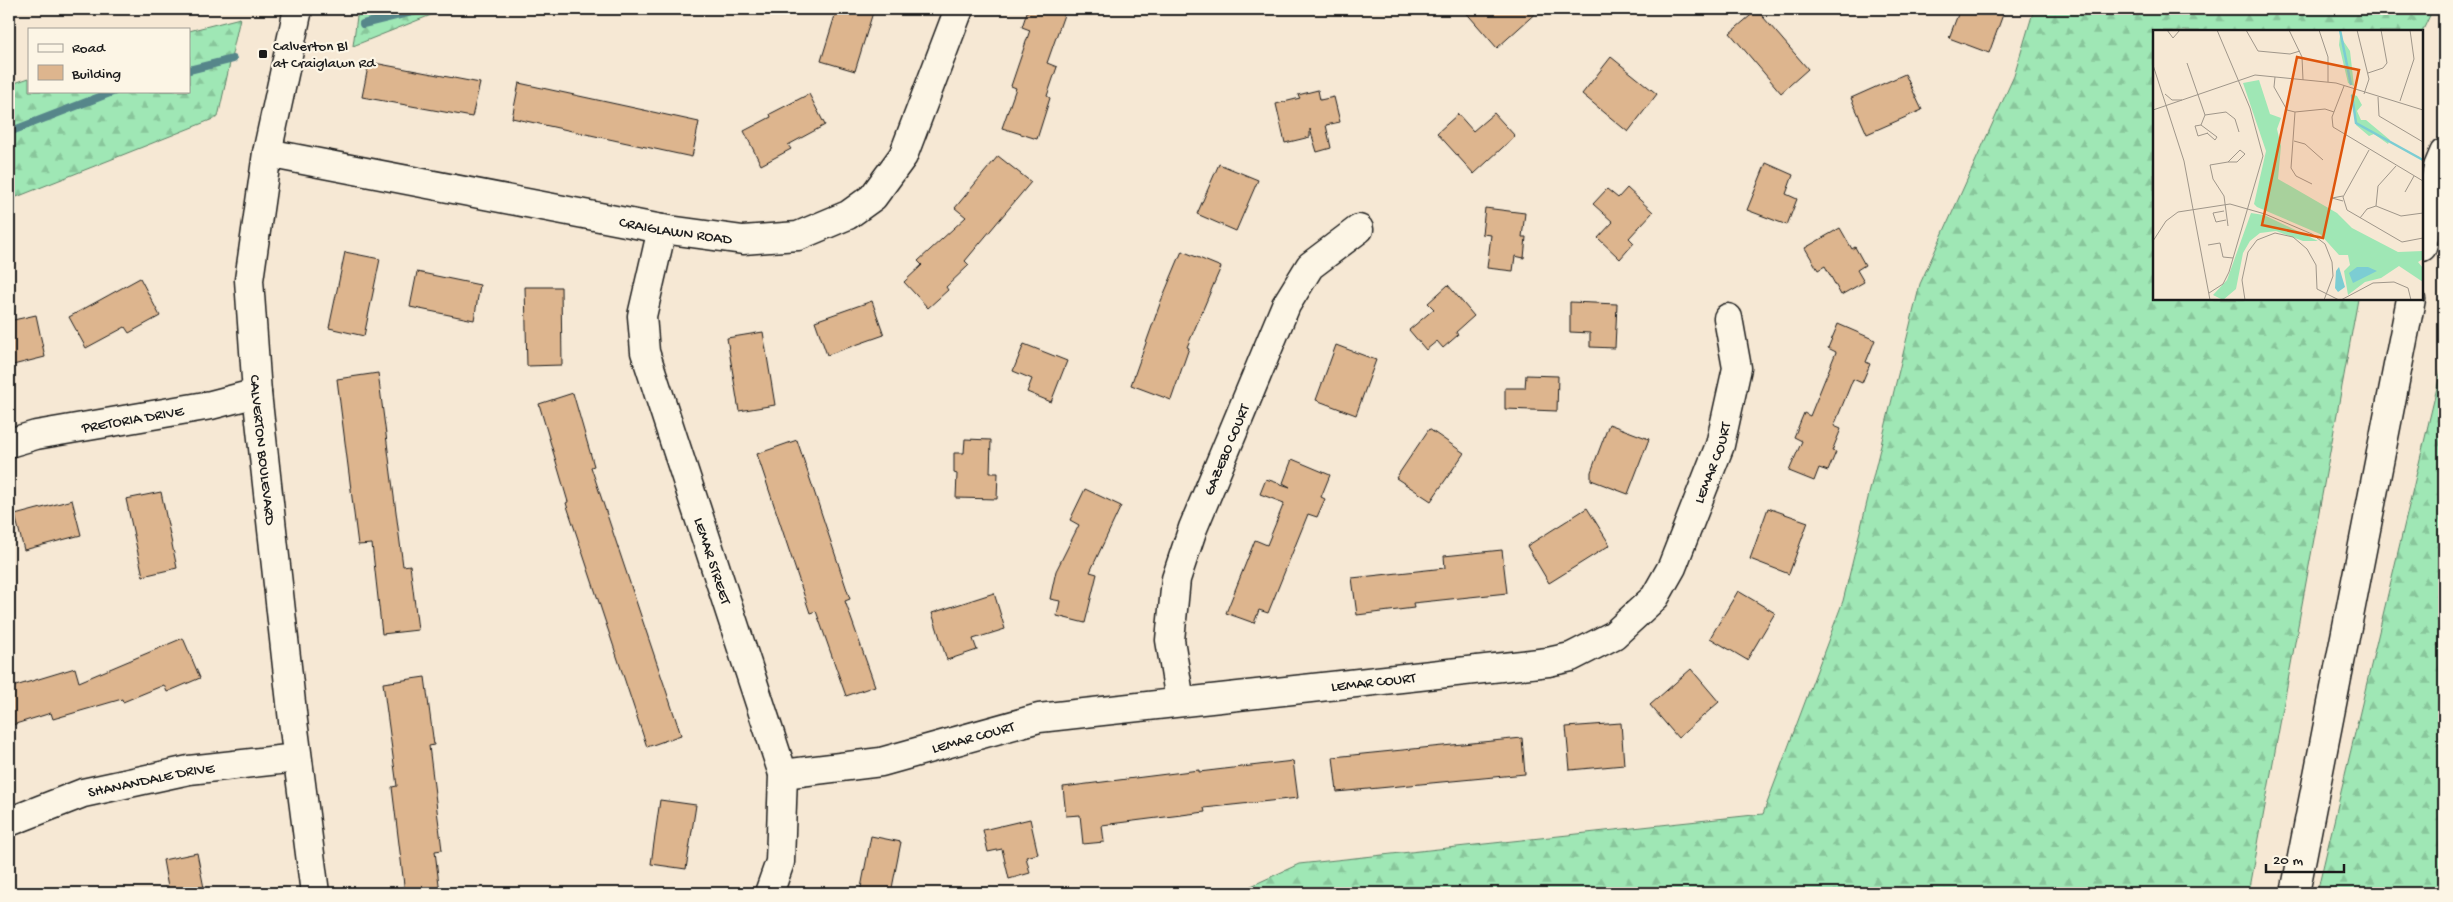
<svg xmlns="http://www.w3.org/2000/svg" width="2453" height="902" font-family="'Gochi Hand',sans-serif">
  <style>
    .forest { fill: url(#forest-firs); stroke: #5e8268 }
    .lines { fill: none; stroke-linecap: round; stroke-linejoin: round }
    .stream { stroke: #56868a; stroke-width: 8 }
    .building { fill: #ddb58e; stroke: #1c1c1c }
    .minor-casing { stroke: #1c1c1c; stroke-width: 31 }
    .tertiary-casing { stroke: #1c1c1c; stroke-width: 31 }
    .minor { stroke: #fcf5e5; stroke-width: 28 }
    .tertiary { stroke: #fcf5e5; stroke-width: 28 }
    .poi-dot { fill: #1c1c1c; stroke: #fcf5e5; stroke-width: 2 }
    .labels { text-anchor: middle; stroke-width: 4.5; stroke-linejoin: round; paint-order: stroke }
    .poi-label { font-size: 15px; fill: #1c1c1c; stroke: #fcf5e5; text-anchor: start }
    .street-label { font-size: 15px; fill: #1c1c1c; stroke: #fcf5e5 }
    .inset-river { fill: none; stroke: #7ccdd3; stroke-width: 2.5 }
    .inset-road { fill: none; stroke: #9f968a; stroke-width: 1 }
    .view { fill: #de560d; fill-opacity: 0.15; stroke: #de560d; stroke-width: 2.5 }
    .inset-edge { fill: none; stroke: #1c1c1c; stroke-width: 2.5 }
  </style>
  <defs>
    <pattern id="forest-firs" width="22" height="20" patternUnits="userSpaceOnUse" patternTransform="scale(1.25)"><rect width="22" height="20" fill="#9fe7b5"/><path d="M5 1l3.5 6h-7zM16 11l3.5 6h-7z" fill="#88c69b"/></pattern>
  </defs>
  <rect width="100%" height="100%" fill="#f6e8d4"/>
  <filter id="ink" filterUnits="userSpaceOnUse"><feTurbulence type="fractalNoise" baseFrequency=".02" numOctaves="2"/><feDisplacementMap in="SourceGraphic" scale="10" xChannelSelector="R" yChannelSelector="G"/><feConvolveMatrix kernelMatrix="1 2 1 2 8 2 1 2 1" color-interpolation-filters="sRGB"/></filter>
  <g filter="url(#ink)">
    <!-- forest -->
    <g class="forest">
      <path d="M358,9H446L353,46Z"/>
      <path d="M2034,9H2433L2422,32L2154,31V299H2358L2249,893H1236L1299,864L1763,814L1843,601L1920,284L2014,76Z"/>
      <path d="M240,18L218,117L9,200V85L29,78V91H189V31Z"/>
      <path d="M2444,358V893H2317Z"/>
    </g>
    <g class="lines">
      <!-- stream -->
      <g class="stream">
        <path d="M363,24L424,9"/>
        <path d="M189,70L233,59"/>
        <path d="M9,132L115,91"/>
      </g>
    </g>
    <!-- building -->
    <g class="building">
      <path d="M837,9H874L855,71L821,61Z"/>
      <path d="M1028,9H1066L1047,63L1057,67L1047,96L1050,98L1037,139L1002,128L1016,88L1011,86L1030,30L1022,27Z"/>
      <path d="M1463,9H1540L1497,48Z"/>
      <path d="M1960,9H2005L1989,53L1949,38Z"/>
      <path d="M1757,10L1808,69L1781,93L1730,33Z"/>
      <path d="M1611,57L1657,94L1628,132L1582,94Z"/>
      <path d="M369,62L480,83L472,117L362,97Z"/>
      <path d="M1905,74L1922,110L1867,134L1851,98Z"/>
      <path d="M519,83L699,122L692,157L512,118Z"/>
      <path d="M1318,90L1320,100L1334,97L1340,122L1326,125L1331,148L1317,152L1310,129V137L1285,143L1276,104L1300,98L1298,95Z"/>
      <path d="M809,94L825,125L788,145L791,149L761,165L744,131L771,117L770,114Z"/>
      <path d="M1494,113L1515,136L1474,174L1437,133L1458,114L1473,131Z"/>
      <path d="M998,156L1031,182L965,261L969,265L946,287L948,290L928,308L904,282L922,265L918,261L966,217L955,208Z"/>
      <path d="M1766,163L1793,175L1786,194L1797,199L1787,225L1747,210Z"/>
      <path d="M1219,164L1258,180L1236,231L1197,214Z"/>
      <path d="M1627,188L1653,212L1629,238L1634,243L1620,259L1598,238L1613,222L1593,204L1607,189L1618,198Z"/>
      <path d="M1485,208L1525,213L1522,237H1526L1524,258L1515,256L1513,271L1487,268L1491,235L1482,234Z"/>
      <path d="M1840,228L1852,249L1855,247L1865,265L1857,270L1864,282L1841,295L1825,266L1818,270L1805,248Z"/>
      <path d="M1182,251L1221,267L1187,347L1189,348L1171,400L1131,385L1161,301Z"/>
      <path d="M345,252L380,259L364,336L329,328Z"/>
      <path d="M417,272L480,285L474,320L410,307Z"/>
      <path d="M140,278L160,316L129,333L125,327L86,348L69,317Z"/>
      <path d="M1448,285L1474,316L1456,332L1458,335L1443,348L1437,341L1426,350L1409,330L1434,309L1428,303Z"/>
      <path d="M525,287H561L562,365L527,366Z"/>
      <path d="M872,301L884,335L827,355L815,321Z"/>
      <path d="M1570,302L1617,304L1615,348L1590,347V333L1570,332Z"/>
      <path d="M36,315L45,357L9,366V321Z"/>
      <path d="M1838,324L1875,340L1866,362L1870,364L1862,383L1853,379L1834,426L1841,429L1832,451L1836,452L1828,471L1819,468L1814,481L1789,471L1802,441L1794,437L1804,413L1810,416L1836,352L1828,348Z"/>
      <path d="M763,332L775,405L739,411L727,338Z"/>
      <path d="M1024,344L1067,361L1051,402L1027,392L1032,379L1013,371Z"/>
      <path d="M1336,345L1376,360L1356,415L1316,400Z"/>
      <path d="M378,373L403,566L410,565L418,630L382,634L372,544L358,545L337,379Z"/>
      <path d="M1526,375L1558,376L1557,411L1505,409V388H1525Z"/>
      <path d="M573,393L594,466L591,467L681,735L647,747L566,503L568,502L539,404Z"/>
      <path d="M1609,424L1649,439L1628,494L1591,480V472Z"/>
      <path d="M1429,429L1464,453L1431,501L1396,478Z"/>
      <path d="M965,439L991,440L990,473H998L997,499L956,498L957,474L954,473V453H964Z"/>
      <path d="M797,440L850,599L845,601L875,686L846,696L816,611L810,613L757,454Z"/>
      <path d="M1292,459L1330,475L1321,497L1325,499L1317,517L1308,514L1268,613L1259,610L1254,623L1226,613L1255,540L1267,545L1284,503L1260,494L1266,479L1290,487L1283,483Z"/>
      <path d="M1085,489L1121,506L1090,572L1097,574L1085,623L1057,616L1060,601L1050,599L1056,571L1079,525L1070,520Z"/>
      <path d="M161,492L177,568L143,576L126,499Z"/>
      <path d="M72,500L81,535L24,550L15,515Z"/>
      <path d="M1587,508L1610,545L1549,583L1527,546Z"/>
      <path d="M1768,508L1808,522L1789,574L1750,559Z"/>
      <path d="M1502,550L1507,593L1413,603L1414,608L1357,615L1352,578L1445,568L1444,556Z"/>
      <path d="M1738,591L1775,613L1747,660L1710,638Z"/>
      <path d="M994,593L1005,629L973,639L977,650L947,660L932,613Z"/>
      <path d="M183,638L200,678L167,692L164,685L123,702L122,699L53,719L51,713L9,726V688L75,668L79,682Z"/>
      <path d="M1691,669L1719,702L1678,738L1650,705Z"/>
      <path d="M425,677L434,745L429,746L442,850L435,851L440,893H405L392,787L397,786L383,683Z"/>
      <path d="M1621,723L1624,765L1570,770L1566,727Z"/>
      <path d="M1522,738L1525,774L1337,792L1333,757Z"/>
      <path d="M1293,761L1298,798L1204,808L1205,812L1102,825L1104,842L1083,844L1080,815L1066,816L1063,787L1199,770V772Z"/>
      <path d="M660,800L696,805L686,869L651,864Z"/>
      <path d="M1030,819L1038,854L1026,857L1030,873L1009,879L1002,849L988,852L983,830Z"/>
      <path d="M871,836L901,842L891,893H860Z"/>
      <path d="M197,853L205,893H169L163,860Z"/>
    </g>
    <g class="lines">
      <!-- minor casing -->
      <g class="minor-casing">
        <g id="minor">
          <path id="s1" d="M267,153L662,229L743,240L798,236L848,215L873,197L903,156L959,9"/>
          <path id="s2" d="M662,229L642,316L645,352L783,774L780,862L769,893"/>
          <path d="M2422,247L2438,167L2444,153"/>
          <path id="s3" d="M9,443L36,435L211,405L257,393"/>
          <path id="s4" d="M1180,701L1170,640L1176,579L1193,528L1286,305L1310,266L1359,229"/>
          <path id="s5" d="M783,774L881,762L1039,718L1548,662L1571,657L1614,635L1655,597L1672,567L1720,445L1737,368L1728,318"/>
          <path id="s6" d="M9,822L83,793L189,770L297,758"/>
          <path d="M2295,893L2411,299"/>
        </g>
      </g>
      <!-- tertiary casing -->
      <g class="tertiary-casing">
        <g id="tertiary">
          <path id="s7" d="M298,9L267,153L249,280L257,393L293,721L315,893"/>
        </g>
      </g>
      <!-- minor -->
      <use href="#minor" class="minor"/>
      <!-- tertiary -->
      <use href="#tertiary" class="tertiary"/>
    </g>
  </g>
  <!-- markers -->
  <rect class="poi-dot" x="258" y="49" width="10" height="10" rx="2.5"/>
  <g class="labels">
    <!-- poi labels -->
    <g class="poi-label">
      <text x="273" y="50">Calverton Bl<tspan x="273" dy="17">at Craiglawn Rd</tspan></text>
    </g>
    <!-- street labels -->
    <g class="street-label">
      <text dy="5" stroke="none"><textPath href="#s1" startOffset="416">CRAIGLAWN ROAD</textPath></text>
      <text dy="5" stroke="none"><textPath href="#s3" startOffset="126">PRETORIA DRIVE</textPath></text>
      <text dy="5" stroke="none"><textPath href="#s4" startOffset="262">GAZEBO COURT</textPath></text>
      <text dy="5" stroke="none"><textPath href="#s7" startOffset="446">CALVERTON BOULEVARD</textPath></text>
      <text dy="5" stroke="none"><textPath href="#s5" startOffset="1049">LEMAR COURT</textPath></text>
      <text dy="5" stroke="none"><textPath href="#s2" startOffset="345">LEMAR STREET</textPath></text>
      <text dy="5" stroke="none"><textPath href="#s5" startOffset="599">LEMAR COURT</textPath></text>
      <text dy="5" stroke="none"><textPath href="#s5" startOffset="194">LEMAR COURT</textPath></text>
      <text dy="5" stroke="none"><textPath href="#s6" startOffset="149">SHANANDALE DRIVE</textPath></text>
    </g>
  </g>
  <!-- overview -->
  <g transform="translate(2153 30)">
    <rect width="270" height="270" fill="#f6e8d4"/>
    <path d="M187,6L197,21L201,56L195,53L186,15ZM106,50L117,84L128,88L124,99L128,116L125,149L184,183L199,198L245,222L270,221V229L265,232L270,238V252L246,236L228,248L212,252L195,265L191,241L197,235L195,225H186L167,204L104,177L101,174L113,121L90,53ZM198,64L204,66L209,75L204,81L208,90H213L237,110L235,114L221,104L216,106L203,95ZM98,183L111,185L165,211H150L123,201L107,203L97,211L90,223L83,259L70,270L60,265L74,250Z" fill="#9fe7b5"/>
    <path d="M186,237L192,257L185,262L182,258L183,241ZM204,237H215L224,241L200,253L196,243Z" fill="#7ccdd3"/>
    <path class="inset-river" d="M187,0L198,55M199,65L203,93L270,130"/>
    <path class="inset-road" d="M14,0L20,8L27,0M93,0L105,21L137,24L147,21M136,0L149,27L150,50M166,0L175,27V52M204,0L216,49L211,64M34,33L52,85M0,35L31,131L57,270M215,43L230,38L234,33L228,0M122,47L121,57L134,80L142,82L172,79L181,82M191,56L179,87L180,97L270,151M12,64L19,70H29M225,67L226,86L270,112M247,71L261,29L257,0M0,80L102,45L183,53L270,80M142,82L138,138L143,146L159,154M52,85L73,82L82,89L86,102M52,85L48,95L64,107L62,110L54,103M48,95L42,96L45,106L55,103M141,111L152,114L170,130M216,120L190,167L194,180L249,212L270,208M252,162L261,146M190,171L179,168L190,166M223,176L225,156L243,136M71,181L60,183L63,192L73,190M207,188L214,179L223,176L248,186L270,183M75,196L71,166L60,149L57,135L75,132L87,120L92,124L84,132H75M0,211L13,191L25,182L77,174L112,184L159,204L172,214L179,232L180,246L171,270M55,215L67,213L70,227L80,228M56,263L70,254L76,242L110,126L97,78L64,0M92,270L89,250L95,222L104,210L122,203L140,207L154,219L163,235L164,259L186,270M188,270L220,253L241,252L255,258L258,270"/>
    <path class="view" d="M144,27L206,40L170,208L109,195Z"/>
    <rect width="270" height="270" class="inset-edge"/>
  </g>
  <!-- margin -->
  <rect width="2453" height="902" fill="none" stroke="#fcf5e5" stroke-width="30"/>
  <rect x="15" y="15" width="2423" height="872" fill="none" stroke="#1c1c1c" stroke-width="2" filter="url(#ink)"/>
  <!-- legend -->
  <rect x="28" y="28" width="162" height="65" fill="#fcf5e5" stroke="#a29e95"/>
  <rect x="38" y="44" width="25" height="8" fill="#fcf5e5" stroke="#a29e95"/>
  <text x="72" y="52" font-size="15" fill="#1c1c1c">Road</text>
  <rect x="38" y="65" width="25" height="15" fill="#ddb58e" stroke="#a29e95"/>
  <text x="72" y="78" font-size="15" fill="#1c1c1c">Building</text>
  <!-- scale -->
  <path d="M2266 864v8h78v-8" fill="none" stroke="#1c1c1c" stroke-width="2.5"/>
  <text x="2273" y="864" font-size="15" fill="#1c1c1c" stroke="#fcf5e5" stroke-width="4" paint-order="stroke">20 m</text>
</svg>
